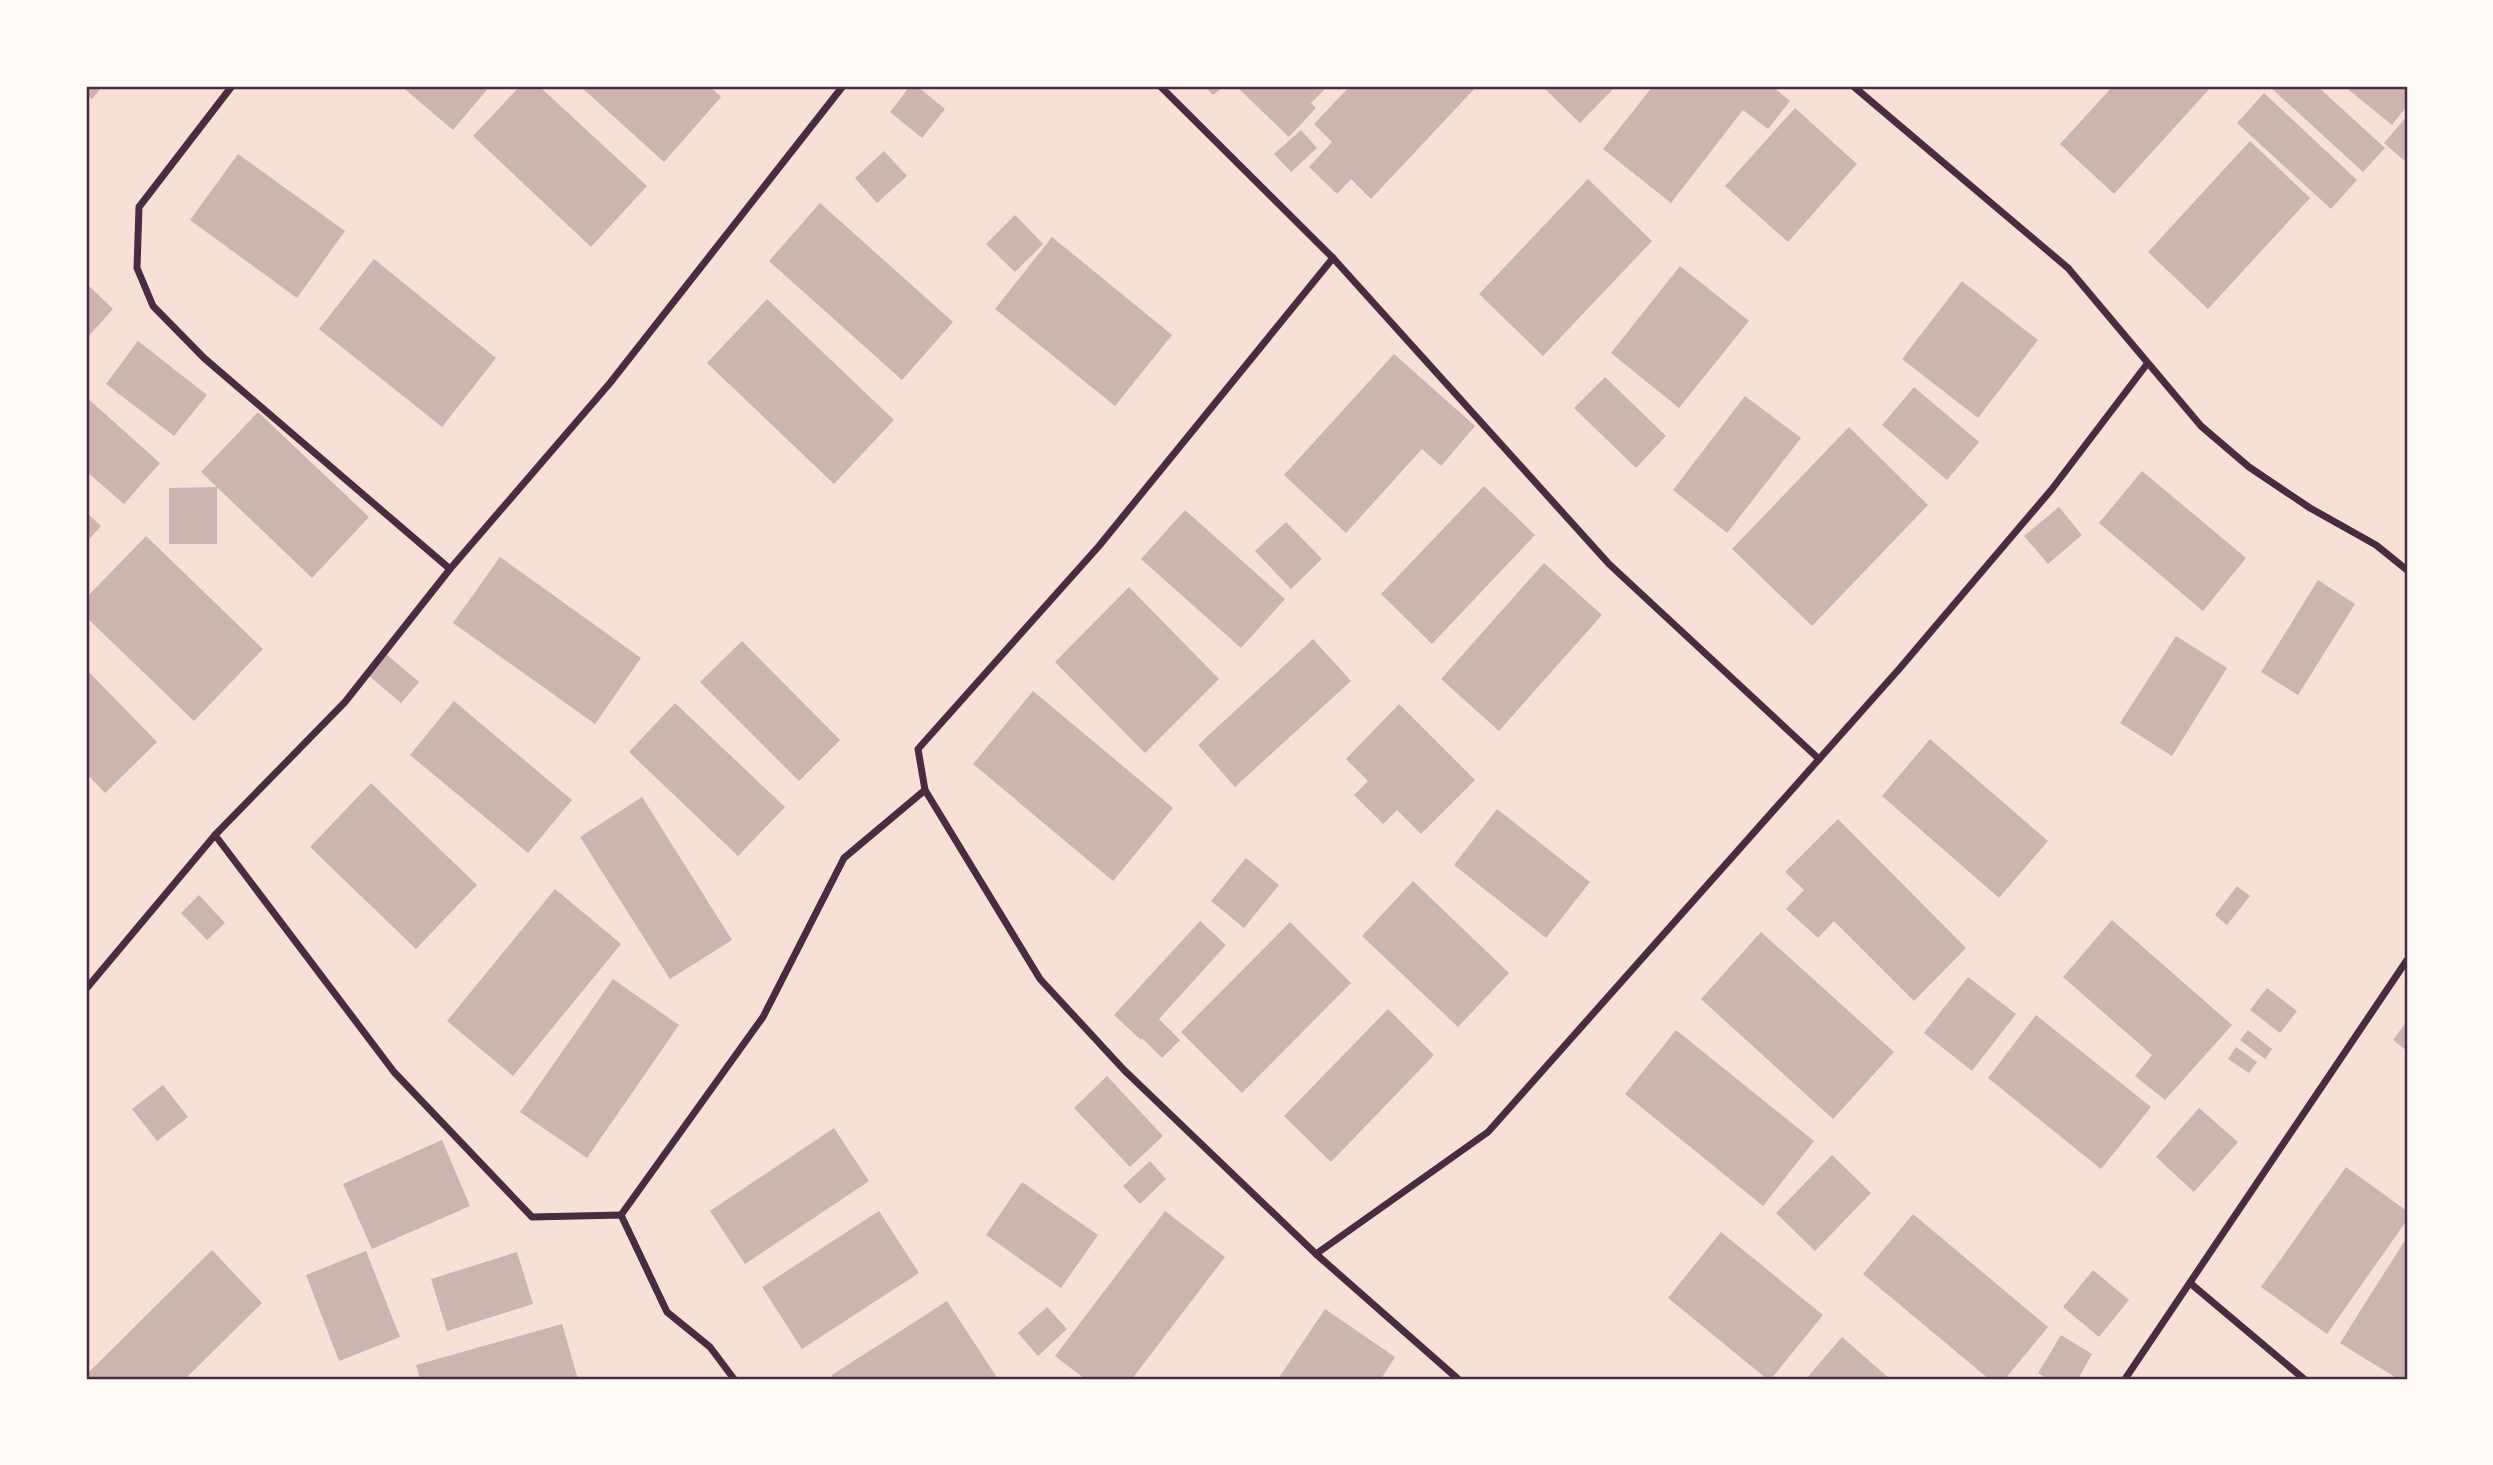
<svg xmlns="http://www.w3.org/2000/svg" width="2493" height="1465" font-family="Commissioner,sans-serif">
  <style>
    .building { fill: #ccb4b1 }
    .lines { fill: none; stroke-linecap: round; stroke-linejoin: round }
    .minor { stroke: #4a2c40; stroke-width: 7 }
    .neatline { fill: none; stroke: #4a2c40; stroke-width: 2.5 }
  </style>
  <rect width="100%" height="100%" fill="#f7e1d7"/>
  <!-- building -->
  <g class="building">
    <path d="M86,86H103L92,99L86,94Z"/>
    <path d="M401,86H490L453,130Z"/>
    <path d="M520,86H539L647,186L591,247L473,136Z"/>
    <path d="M580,86H709L721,97L664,162Z"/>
    <path d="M910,86H917L945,109L922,138L890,112Z"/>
    <path d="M1204,86H1220L1222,88L1213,95Z"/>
    <path d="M1236,86H1328L1311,103L1316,108L1289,137Z"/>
    <path d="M1350,86H1477L1371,199L1351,179L1337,194L1309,167L1332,142L1314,124Z"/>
    <path d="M1542,86H1616L1580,123Z"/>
    <path d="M1653,86H1772L1790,101L1768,129L1743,110L1671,203L1603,149Z"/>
    <path d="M2113,86H2212L2114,194L2060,144Z"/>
    <path d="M2269,86H2317L2385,148L2363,172Z"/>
    <path d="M2344,86H2407V106L2392,125Z"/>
    <path d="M2264,93L2357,180L2331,209L2237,123Z"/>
    <path d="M1795,108L1857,164L1788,242L1725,186Z"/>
    <path d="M2407,116V163L2384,143Z"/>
    <path d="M1301,130L1317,148L1291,172L1274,154Z"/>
    <path d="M2250,141L2310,198L2208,309L2148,252Z"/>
    <path d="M884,151L907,176L877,203L855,178Z"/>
    <path d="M238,154L345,231L297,298L190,220Z"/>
    <path d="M1588,179L1652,241L1543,356L1479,294Z"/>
    <path d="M820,203L953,322L902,380L769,261Z"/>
    <path d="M1015,215L1043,244L1015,272L986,244Z"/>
    <path d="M1052,237L1172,335L1115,406L995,309Z"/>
    <path d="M374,259L496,358L442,427L319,329Z"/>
    <path d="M1680,266L1749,321L1679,408L1611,353Z"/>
    <path d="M1962,281L2038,340L1978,418L1902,359Z"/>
    <path d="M86,283L113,309L86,339Z"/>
    <path d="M767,299L894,420L834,484L707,363Z"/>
    <path d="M138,341L207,395L174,436L106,384Z"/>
    <path d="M1394,354L1475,426L1441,466L1422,449L1346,533L1284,475Z"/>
    <path d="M1605,377L1666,436L1636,468L1574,408Z"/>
    <path d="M1914,387L1979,442L1947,480L1882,425Z"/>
    <path d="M1745,396L1801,438L1727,533L1673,490Z"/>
    <path d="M86,397L160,463L124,504L86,471Z"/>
    <path d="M258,412L369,517L312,578L201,472Z"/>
    <path d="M1849,427L1928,505L1812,626L1732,549Z"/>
    <path d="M2142,471L2246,558L2203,611L2099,523Z"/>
    <path d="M1484,486L1535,535L1432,644L1381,594Z"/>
    <path d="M217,487V544H169V488Z"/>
    <path d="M2059,507L2082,535L2048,564L2024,536Z"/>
    <path d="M1185,510L1285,599L1241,648L1141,559Z"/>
    <path d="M86,512L101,526L86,543Z"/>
    <path d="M1286,522L1322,559L1291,589L1255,551Z"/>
    <path d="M146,536L263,649L194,721L86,617V598Z"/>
    <path d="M500,557L641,658L595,724L453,623Z"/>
    <path d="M1544,563L1602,615L1499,731L1441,679Z"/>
    <path d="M2318,580L2355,604L2298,695L2261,672Z"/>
    <path d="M1129,587L1219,679L1145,753L1055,662Z"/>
    <path d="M2176,636L2227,668L2172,756L2120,723Z"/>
    <path d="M1313,639L1351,681L1235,787L1198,745Z"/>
    <path d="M742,641L840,740L799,781L700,682Z"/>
    <path d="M386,654L419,682L401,703L368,675Z"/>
    <path d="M86,669L157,742L105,793L86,773Z"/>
    <path d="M1033,691L1173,808L1113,881L973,764Z"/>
    <path d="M454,701L572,800L528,853L410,755Z"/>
    <path d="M675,703L785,807L738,856L629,752Z"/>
    <path d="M1399,704L1475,780L1421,834L1397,810L1383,824L1354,795L1368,781L1346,759Z"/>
    <path d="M1930,739L2048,841L1999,898L1882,796Z"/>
    <path d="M371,783L477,885L416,949L310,847Z"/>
    <path d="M642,797L732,940L670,979L580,837Z"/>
    <path d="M1497,809L1590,882L1546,938L1454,865Z"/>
    <path d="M1838,819L1966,948L1914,1001L1834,921L1818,938L1786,909L1804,890L1785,872Z"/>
    <path d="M1246,858L1279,885L1244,928L1211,901Z"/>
    <path d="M1413,881L1509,973L1458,1027L1362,936Z"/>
    <path d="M2237,886L2250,896L2227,925L2215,915Z"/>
    <path d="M555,889L621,944L513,1076L447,1021Z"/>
    <path d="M199,895L225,923L207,940L181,913Z"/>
    <path d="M2112,920L2232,1025L2165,1100L2135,1076L2152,1055L2063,977Z"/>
    <path d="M1200,921L1226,945L1159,1019L1180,1040L1162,1058L1142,1038L1141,1040L1114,1015Z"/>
    <path d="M1290,922L1351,983L1242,1093L1181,1032Z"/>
    <path d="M1761,932L1894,1052L1833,1119L1701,999Z"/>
    <path d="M1968,977L2016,1014L1972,1071L1924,1033Z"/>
    <path d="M613,979L679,1025L587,1158L520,1112Z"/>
    <path d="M2267,988L2297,1011L2280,1033L2250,1010Z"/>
    <path d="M1388,1009L1434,1055L1331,1162L1284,1116Z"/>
    <path d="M2036,1015L2151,1107L2101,1169L1988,1078Z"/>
    <path d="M2407,1021V1051L2393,1040Z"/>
    <path d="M1676,1030L1814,1141L1763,1206L1625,1094Z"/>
    <path d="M2248,1030L2272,1049L2265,1059L2240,1040Z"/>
    <path d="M2236,1047L2257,1062L2249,1073L2228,1059Z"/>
    <path d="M1107,1076L1163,1136L1130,1167L1074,1108Z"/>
    <path d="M163,1085L188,1117L157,1141L132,1109Z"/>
    <path d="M2199,1108L2238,1142L2194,1192L2156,1157Z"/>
    <path d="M834,1128L869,1181L745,1264L710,1211Z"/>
    <path d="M442,1140L470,1206L372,1249L343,1184Z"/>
    <path d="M1832,1155L1871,1193L1815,1251L1776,1213Z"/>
    <path d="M1150,1161L1166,1179L1140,1204L1123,1186Z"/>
    <path d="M2346,1167L2407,1211V1220L2327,1334L2261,1287Z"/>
    <path d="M1022,1182L1098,1235L1061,1288L986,1235Z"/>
    <path d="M879,1211L919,1273L802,1349L762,1287Z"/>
    <path d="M1165,1211L1225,1257L1132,1379H1085L1055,1356Z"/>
    <path d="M1913,1214L2048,1327L2005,1379H1989L1863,1274Z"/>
    <path d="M1721,1232L1823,1315L1771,1379H1767L1668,1298Z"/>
    <path d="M2407,1237V1379H2398L2340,1343Z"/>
    <path d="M212,1250L262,1303L185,1379H86V1375Z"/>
    <path d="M366,1251L400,1337L339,1361L306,1275Z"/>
    <path d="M517,1252L533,1304L447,1331L431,1279Z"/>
    <path d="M2093,1270L2129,1300L2099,1337L2063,1307Z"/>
    <path d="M947,1301L998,1379H834L832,1375Z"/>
    <path d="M1047,1307L1067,1329L1038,1356L1018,1333Z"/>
    <path d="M1325,1309L1395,1357L1381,1379H1278Z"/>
    <path d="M562,1324L578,1379H420L416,1365Z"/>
    <path d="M2061,1335L2092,1354L2078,1379H2048L2038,1373Z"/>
    <path d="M1842,1337L1890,1379H1806Z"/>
  </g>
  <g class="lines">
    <!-- minor -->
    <g class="minor">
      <path d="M232,86L139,207L137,268L153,306L204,358L450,569"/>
      <path d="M1160,86L1333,258L1609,564L1819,759"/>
      <path d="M1853,86L2068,268L2201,426L2249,467L2310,508L2376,545L2407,570"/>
      <path d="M925,790L1040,979L1124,1070L1316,1254L1458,1379"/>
      <path d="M215,835L394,1072L532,1217L621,1215L667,1312L710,1347L734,1379"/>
      <path d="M86,989L215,835L345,702L450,569L610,383L843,86"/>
      <path d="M621,1215L763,1017L844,858L925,790L918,749L1099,546L1333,258"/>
      <path d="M1316,1254L1488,1132L1900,668L2052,489L2147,364"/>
      <path d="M2190,1283L2304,1379"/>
      <path d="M2125,1379L2407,960"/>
    </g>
  </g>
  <!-- border -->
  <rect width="2493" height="1465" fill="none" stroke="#fffaf5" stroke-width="175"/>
  <rect x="88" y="88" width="2318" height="1290" class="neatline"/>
</svg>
